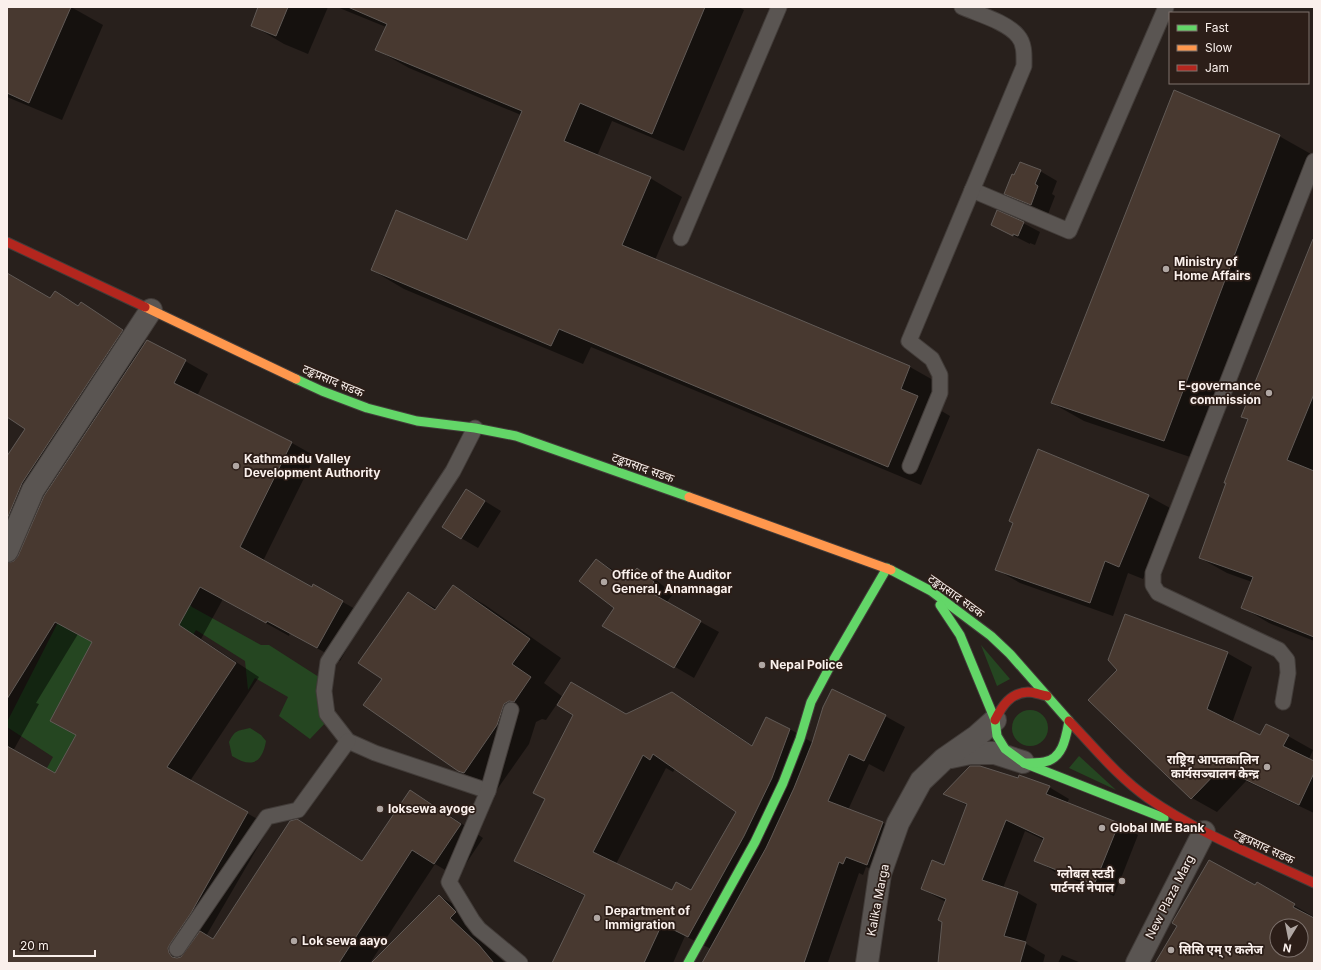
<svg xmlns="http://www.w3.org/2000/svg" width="1321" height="970" font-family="Inter,'Noto Sans Devanagari',sans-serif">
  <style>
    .green { fill: #254621 }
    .shadow { fill: #0007; fill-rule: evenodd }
    .building { fill: #483930; stroke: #615a56; fill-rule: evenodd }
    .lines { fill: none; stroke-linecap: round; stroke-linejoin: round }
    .lane-casing { stroke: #423c39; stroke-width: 17 }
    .street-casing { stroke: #423c39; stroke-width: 24 }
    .fast-casing { stroke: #423c39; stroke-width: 11 }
    .slow-casing { stroke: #423c39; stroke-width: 11 }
    .jam-casing { stroke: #423c39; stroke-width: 11 }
    .lane { stroke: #5a5552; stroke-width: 15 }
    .street { stroke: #5a5552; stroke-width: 22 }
    .fast { stroke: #63d668; stroke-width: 9 }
    .slow { stroke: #ff974d; stroke-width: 9 }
    .jam { stroke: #b3261e; stroke-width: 9 }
    .poi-dot { fill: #b0a7a3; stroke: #2c1e18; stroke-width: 1.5 }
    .labels { text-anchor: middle; stroke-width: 3.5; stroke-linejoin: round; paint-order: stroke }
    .poi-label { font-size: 12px; font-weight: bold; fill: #faf0ec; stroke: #2c1e18; text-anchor: start }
    .street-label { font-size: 12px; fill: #faf0ec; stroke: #2c1e18 }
  </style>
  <rect width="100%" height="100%" fill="#28201c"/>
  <!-- green -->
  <g class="green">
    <path d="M95,550L184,599L192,607L261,645H269L322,679L317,685L329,719L310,739L279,716L288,697L255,678L248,690L245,661L196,630L166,681L149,703L35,790L53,757L7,727V722Z"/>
    <path d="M981,645L1010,679L997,686Z"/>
    <circle cx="1030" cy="728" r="18"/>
    <path d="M250,728L261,735L266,741C262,764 251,768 232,756L229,742C235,730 237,731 250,728Z"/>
    <path d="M1079,756L1116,790L1069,768Z"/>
  </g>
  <!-- shadow -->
  <g class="shadow">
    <path d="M7,7H71L103,25L62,120L7,97Z"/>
    <path d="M259,7H328L308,54L284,44L252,25Z"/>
    <path d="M337,7H739L744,10L684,151L612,121L597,156L650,178L682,197L655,260L910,367L942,385L933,406L950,416L921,485L591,347L583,364L404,289L372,270L468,241L521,115L409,68L377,50L386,27Z"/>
    <path d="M1279,136L1311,154L1196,459L1084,421L1052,403Z"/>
    <path d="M1040,171L1057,181L1052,194L1055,196L1048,214L1022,203L1005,193Z"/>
    <path d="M1023,223L1040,232L1035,245L1030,243V244L992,225Z"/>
    <path d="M1314,239V641L1269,623L1242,607L1252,582L1227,573L1200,558L1249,420L1243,416Z"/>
    <path d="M7,274L51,299L79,307L81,304L104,317L145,344L185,361L208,374L197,396L292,443L315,456L263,561L312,588L314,586L366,615L340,661L290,633L289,636L223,599L201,639L259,677L190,781L270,826L206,936L213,940L297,820L363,861L410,791L433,804L483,838L457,877L435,864L370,963H7V557L15,562L19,557L34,521L7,514V458L27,428L7,415ZM78,634L93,642L77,735L56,774L13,751L39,704L36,703Z"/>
    <path d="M1148,496L1172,509L1143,579L1128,573L1113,616L1020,583L997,570Z"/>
    <path d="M483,500L501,511L478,548L461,538Z"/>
    <path d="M597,560L615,571L628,581L637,569L656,580L673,594L666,603L719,632L694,678L604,625L616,608Z"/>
    <path d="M453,586L485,605L561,658L544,683L563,697L626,715L672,694L696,707L753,746L790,729L813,743L885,716L905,727L884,772L869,764L848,810L883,823L903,834L887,875L866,867L863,875L859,873L828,962L830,963H703L711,949L685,936L673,963H555L585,896L538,874L516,861L546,799L574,714L557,704L546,720L542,719L536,722L529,744L496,791L459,771L383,678L409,593L437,609ZM666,768L673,772L675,769L737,811L692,891L673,892L616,864Z"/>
    <path d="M1227,653L1252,667L1232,723L1261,737L1288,736L1313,750L1309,759L1314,762V813L1246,781L1217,812L1192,798L1089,700Z"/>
    <path d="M1049,787L1069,799L1067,803L1119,824L1138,835L1114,896L1055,872L1036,860L1044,840L1025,831L1003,888L1018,893L1037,904L1025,943L1045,955L1043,963H939L946,902L922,889L945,866L968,806L945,793Z"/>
    <path d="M1257,884L1314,917V963H1172ZM1277,926H1301V950H1277Z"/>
    <path d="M439,896L462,909L478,925L472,932L505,963H372Z"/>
    <path d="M1062,955L1081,963H1058Z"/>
  </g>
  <!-- building -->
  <g class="building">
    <path d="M7,7H71L29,103L7,93Z"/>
    <path d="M258,7H288L276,36L251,26Z"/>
    <path d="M348,7H705L652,134L580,103L564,141L651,177L622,245L910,366L901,389L918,396L888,467L559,329L551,346L371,270L396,210L467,240L522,111L375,50L387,24Z"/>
    <path d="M1174,90L1280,135L1164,441L1051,403Z"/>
    <path d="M1020,162L1041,170L1035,184L1038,186L1031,205L1004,194L1012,174L1014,175Z"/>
    <path d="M997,210L1024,222L1018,236L1013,234V236L991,225Z"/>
    <path d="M1313,239H1314V394L1287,460L1314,471V637L1241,608L1253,577L1199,558L1226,483H1224L1248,419L1241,417Z"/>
    <path d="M7,273L50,298L55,291L78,306L81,302L123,330L22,483L7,519V456L25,429L7,417Z"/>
    <path d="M147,340L186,360L174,383L292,442L240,547L312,587L313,584L343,601L317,648L267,621L266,623L200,587L179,625L236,663L167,767L248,812L191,913L170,944L168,948L169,953L172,957L177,958L181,957L200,931L213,939L290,821L297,819L362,861L410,790L461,824L434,864L412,850L339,963H7V746L55,773L76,735L50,721L92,642L55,622L7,699V563L14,561L18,556L44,496Z"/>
    <path d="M1038,449L1149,495L1119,567L1105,561L1090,603L995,570L1013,523L1009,521Z"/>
    <path d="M466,489L485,501L461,539L442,527Z"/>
    <path d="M596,559L626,581L637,568L654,582L648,591L701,621L674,668L602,626L614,608L579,581Z"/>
    <path d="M453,585L530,639L512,664L531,677L514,702L509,701L504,704L497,725L464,773L458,771L363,705L382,679L358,663L408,592L435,610Z"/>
    <path d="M1125,614L1228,652L1207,709L1260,735L1266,724L1289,735L1283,746L1314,761V773L1299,805L1221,768L1191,799L1088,700L1117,670L1108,660Z"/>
    <path d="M571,682L626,714L672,692L752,746L766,717L790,729L772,778L744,836L688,937L662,924L644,963H552L585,895L514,861L545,799L533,793L573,715L557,705ZM653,754L736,812L691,890L676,882L672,890L593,852L643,755L650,760Z"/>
    <path d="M832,689L886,715L864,761L849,754L828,801L883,822L867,865L846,857L843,864L839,862L804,963H702L766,848L794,788L812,743L823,707Z"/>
    <path d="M970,766H980L1018,778L1019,775L1050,786L1046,794L1119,823L1094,885L1034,861L1044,838L1006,820L982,880L1018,892L1004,936L1026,942L1020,963H938L942,922L938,920L946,899L921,889L932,860L944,865L967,804L943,794Z"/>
    <path d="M1209,860L1255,885L1257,882L1295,904L1293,907L1314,918V963H1155L1177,926L1172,923ZM1277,926H1301V950H1277Z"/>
    <path d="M439,895L456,912L450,918L479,945L494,963H371Z"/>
  </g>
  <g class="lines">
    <!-- lane casing -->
    <g class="lane-casing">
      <g id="lane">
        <path d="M972,190L1069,231L1166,7"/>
        <path d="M681,238L779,7"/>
        <path d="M475,428L453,471L328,662L324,691L327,714L348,741L375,753L488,791"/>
        <path d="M910,466L940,393V375L932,359L909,341L1024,66C1024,56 1025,44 1018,36C1007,22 978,14 962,7"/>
        <path d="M1283,702L1288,673L1287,660L1279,650L1158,593L1153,585V573L1314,161"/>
        <path d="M511,710L488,791L449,882L472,920L479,929L520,963"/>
        <path d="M177,949L267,817L298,810L348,741"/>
      </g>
    </g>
    <!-- street casing -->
    <g class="street-casing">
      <g id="street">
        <path d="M7,551L33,490L151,310"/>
        <path d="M951,757L970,753H995L1023,762"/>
        <path d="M867,963L880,874L898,823L921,781L944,759L977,736L995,720"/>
        <path d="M1137,963L1204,832"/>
      </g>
    </g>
    <!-- fast casing -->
    <g class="fast-casing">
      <g id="fast">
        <path d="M296,379L322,391L367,408L417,421L475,428L516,436L689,497"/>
        <path d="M891,570L931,591L991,636L1010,654L1069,721"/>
        <path d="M940,605L960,635L995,720L997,736L1005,749L1024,763L1164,818"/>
        <path d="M1024,763C1030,763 1037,763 1044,762C1063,759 1066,737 1069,721"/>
        <path d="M688,963L755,842L783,783L800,739L811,702L834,659L887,568"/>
      </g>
    </g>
    <!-- slow casing -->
    <g class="slow-casing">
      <g id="slow">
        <path d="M145,307L296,379"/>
        <path d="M689,497L891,570"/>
      </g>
    </g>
    <!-- jam casing -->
    <g class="jam-casing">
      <g id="jam">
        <path d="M7,242L145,307"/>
        <path d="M995,720C1002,706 1010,693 1028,692C1034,692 1041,695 1047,696"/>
        <path d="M1069,721C1094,747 1118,777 1148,798C1198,833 1259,857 1314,883"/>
      </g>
    </g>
    <!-- lane -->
    <use href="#lane" class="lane"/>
    <!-- street -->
    <use href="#street" class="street"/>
    <!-- fast -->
    <use href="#fast" class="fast"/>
    <!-- slow -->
    <use href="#slow" class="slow"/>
    <!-- jam -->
    <use href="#jam" class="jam"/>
  </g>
  <!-- markers -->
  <g class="poi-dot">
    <circle cx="1166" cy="269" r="4"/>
    <circle cx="1269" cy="393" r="4"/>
    <circle cx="236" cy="466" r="4"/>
    <circle cx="604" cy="582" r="4"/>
    <circle cx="762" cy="665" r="4"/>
    <circle cx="1267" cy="767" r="4"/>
    <circle cx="380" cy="809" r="4"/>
    <circle cx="1102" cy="828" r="4"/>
    <circle cx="1122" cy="881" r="4"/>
    <circle cx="597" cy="918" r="4"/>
    <circle cx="294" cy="941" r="4"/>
    <circle cx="1171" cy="950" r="4"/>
  </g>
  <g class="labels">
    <!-- poi labels -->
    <g class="poi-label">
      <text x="1174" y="266">Ministry of<tspan x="1174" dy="14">Home Affairs</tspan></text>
      <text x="1261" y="390" text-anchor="end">E-governance<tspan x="1261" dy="14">commission</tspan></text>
      <text x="244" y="463">Kathmandu Valley<tspan x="244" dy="14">Development Authority</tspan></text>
      <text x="612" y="579">Office of the Auditor<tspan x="612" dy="14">General, Anamnagar</tspan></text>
      <text x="770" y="669">Nepal Police</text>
      <text x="1259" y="764" text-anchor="end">राष्ट्रिय आपतकालिन<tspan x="1259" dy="14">कार्यसञ्चालन केन्द्र</tspan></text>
      <text x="388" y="813">loksewa ayoge</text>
      <text x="1110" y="832">Global IME Bank</text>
      <text x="1114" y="878" text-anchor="end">ग्लोबल स्टडी<tspan x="1114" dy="14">पार्टनर्स नेपाल</tspan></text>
      <text x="605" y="915">Department of<tspan x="605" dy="14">Immigration</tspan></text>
      <text x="302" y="945">Lok sewa aayo</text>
      <text x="1179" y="954">सिसि एम् ए कलेज</text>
    </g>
    <!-- street labels -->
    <g class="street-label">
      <text transform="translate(333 381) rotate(23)" y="4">टङ्कप्रसाद सडक</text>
      <text transform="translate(643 468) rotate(20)" y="4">टङ्कप्रसाद सडक</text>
      <text transform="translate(956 596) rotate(35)" y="4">टङ्कप्रसाद सडक</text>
      <text transform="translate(1264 847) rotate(25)" y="4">टङ्कप्रसाद सडक</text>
      <text transform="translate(1170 897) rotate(-63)" y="4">New Plaza Marg</text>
      <text transform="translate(878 900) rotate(-79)" y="4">Kalika Marga</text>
    </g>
  </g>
  <!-- border -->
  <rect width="1321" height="970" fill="none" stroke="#faf0ec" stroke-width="16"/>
  <!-- legend -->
  <rect x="1169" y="12" width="140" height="72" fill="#2c1e18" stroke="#7e726d"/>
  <rect x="1177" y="25" width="20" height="6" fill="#63d668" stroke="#7e726d"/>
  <text x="1205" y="32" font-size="12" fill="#faf0ec">Fast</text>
  <rect x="1177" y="45" width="20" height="6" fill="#ff974d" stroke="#7e726d"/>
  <text x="1205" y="52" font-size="12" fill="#faf0ec">Slow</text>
  <rect x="1177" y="65" width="20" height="6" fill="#b3261e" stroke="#7e726d"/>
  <text x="1205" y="72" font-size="12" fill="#faf0ec">Jam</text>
  <!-- north arrow -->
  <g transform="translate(1289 938) rotate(190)"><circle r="19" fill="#2c1e18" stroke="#7e726d"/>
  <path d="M0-3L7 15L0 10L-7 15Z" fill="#b0a7a3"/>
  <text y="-6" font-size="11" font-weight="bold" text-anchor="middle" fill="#faf0ec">N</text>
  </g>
  <!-- scale -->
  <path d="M14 950v6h81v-6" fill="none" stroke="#faf0ec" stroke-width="2"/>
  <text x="20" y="950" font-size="12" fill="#faf0ec" stroke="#2c1e18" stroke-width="3" paint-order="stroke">20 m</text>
</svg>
